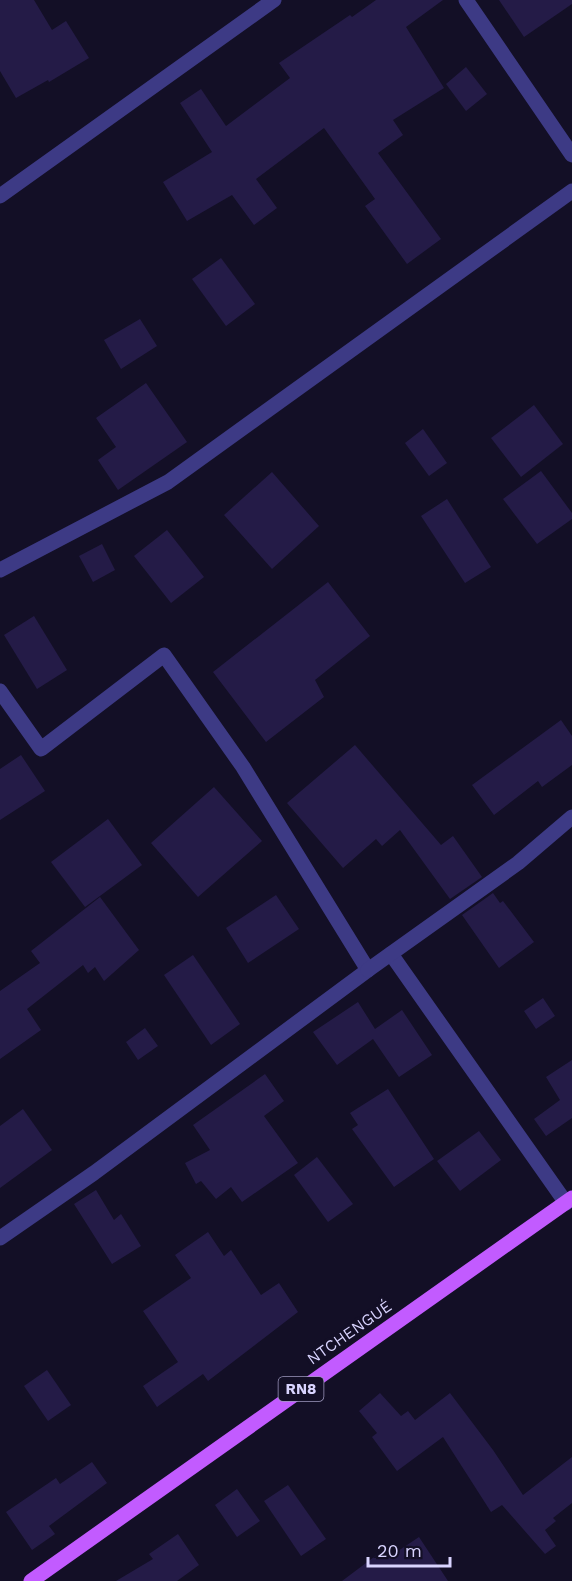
<svg xmlns="http://www.w3.org/2000/svg" width="572" height="1581" font-family="'Work Sans',sans-serif">
  <style>
    .building { fill: #241b47 }
    .lines { fill: none; stroke-linecap: round; stroke-linejoin: round }
    .street { stroke: #3d3a85; stroke-width: 15 }
    .primary { stroke: #c25bff; stroke-width: 15 }
    .labels { text-anchor: middle; stroke-width: 6; stroke-linejoin: round; paint-order: stroke }
    .shield { fill: #130f26; stroke: #9e99be; stroke-width: 1.5 }
    .shield-label { font-size: 15px; font-weight: bold; fill: #d9d4ff }
    .street-label { font-size: 16px; fill: #d9d4ff; stroke: #130f26 }
  </style>
  <rect width="100%" height="100%" fill="#130f26"/>
  <!-- building -->
  <g class="building">
    <path d="M0,0H34L52,30L66,21L89,58L49,82L48,80L16,98L0,71Z"/>
    <path d="M376,0H443L406,27L444,88L393,120L403,135L378,153L441,239L407,264L365,206L375,199L324,128L256,179L277,208L254,225L232,195L187,221L163,182L212,152L180,103L201,89L226,126L290,78L279,63L350,15L352,17Z"/>
    <path d="M499,0H572V4L524,37Z"/>
    <path d="M466,67L487,94L466,111L446,84Z"/>
    <path d="M221,258L255,304L226,326L192,279Z"/>
    <path d="M140,319L157,346L121,369L104,340Z"/>
    <path d="M146,383L187,442L118,490L98,460L116,447L96,418Z"/>
    <path d="M534,405L563,444L521,477L491,438Z"/>
    <path d="M423,429L447,463L429,476L405,443Z"/>
    <path d="M541,471L572,513V519L537,544L503,499Z"/>
    <path d="M272,472L319,526L272,569L224,515Z"/>
    <path d="M447,499L491,567L465,583L421,516Z"/>
    <path d="M167,530L204,577L171,603L134,556Z"/>
    <path d="M102,544L115,570L93,582L79,556Z"/>
    <path d="M328,582L370,636L315,680L324,697L266,742L213,672Z"/>
    <path d="M34,616L67,670L37,689L4,635Z"/>
    <path d="M561,720L572,736V765L542,787L538,781L494,815L472,785Z"/>
    <path d="M355,745L441,845L453,836L482,877L450,899L400,830L382,846L376,839L343,868L287,803Z"/>
    <path d="M21,755L45,791L0,820V769Z"/>
    <path d="M214,787L262,841L198,897L151,843Z"/>
    <path d="M108,819L142,865L85,907L51,862Z"/>
    <path d="M493,893L500,903L503,901L534,942L499,968L462,915Z"/>
    <path d="M276,895L299,929L248,963L226,928Z"/>
    <path d="M100,897L139,950L104,981L95,967L88,973L83,965L27,1009L41,1030L0,1059V991L40,963L31,951Z"/>
    <path d="M193,955L240,1024L211,1045L164,975Z"/>
    <path d="M543,998L555,1016L536,1029L524,1011Z"/>
    <path d="M358,1002L375,1029L402,1010L432,1055L399,1077L373,1039L337,1065L313,1032Z"/>
    <path d="M145,1028L158,1046L138,1060L126,1042Z"/>
    <path d="M572,1060V1118L546,1136L534,1119L560,1100L546,1077Z"/>
    <path d="M265,1074L284,1101L264,1116L298,1163L242,1202L231,1187L216,1199L201,1181L196,1184L185,1163L210,1150L193,1125Z"/>
    <path d="M388,1089L434,1159L394,1187L352,1129L358,1125L350,1113Z"/>
    <path d="M23,1109L52,1150L0,1188V1126Z"/>
    <path d="M479,1131L501,1160L460,1191L437,1161Z"/>
    <path d="M317,1157L353,1204L328,1222L294,1175Z"/>
    <path d="M96,1190L114,1220L121,1214L141,1246L112,1264L74,1204Z"/>
    <path d="M208,1232L224,1256L231,1250L261,1295L279,1283L298,1312L208,1381L203,1374L157,1407L143,1386L178,1362L143,1311L191,1278L175,1255Z"/>
    <path d="M47,1370L71,1405L48,1421L24,1386Z"/>
    <path d="M380,1393L401,1416L408,1411L415,1420L450,1393L493,1450L523,1495L572,1457V1503L553,1518L556,1521L545,1530L556,1546L545,1554L502,1505L491,1512L443,1437L397,1471L372,1437L377,1433L359,1411Z"/>
    <path d="M92,1462L107,1483L49,1526L55,1534L32,1550L6,1512L56,1478L60,1484Z"/>
    <path d="M288,1485L326,1539L301,1556L264,1501Z"/>
    <path d="M237,1489L260,1521L237,1537L215,1505Z"/>
    <path d="M178,1534L199,1565L177,1581H116L153,1559L149,1554Z"/>
    <path d="M419,1537L448,1581H342L386,1548L392,1555Z"/>
  </g>
  <g class="lines">
    <!-- street -->
    <g class="street">
      <path d="M466,0L572,155"/>
      <path d="M0,196L274,0"/>
      <path d="M0,570L168,482L572,191"/>
      <path d="M0,691L41,749L164,655L243,767L368,970L94,1173L0,1238"/>
      <path d="M391,954L566,1203"/>
      <path d="M368,970L518,863L572,817"/>
    </g>
    <!-- primary -->
    <path class="primary" d="M31,1581L572,1198"/>
  </g>
  <g class="labels">
    <!-- shield labels -->
    <rect class="shield" x="278.5" y="1377" width="45" height="24" rx="4.5"/>
    <g class="shield-label">
      <text x="301" y="1394">RN8</text>
    </g>
    <!-- street labels -->
    <g class="street-label">
      <text transform="translate(349 1332) rotate(-35)" y="6">NTCHENGUÉ</text>
    </g>
  </g>
  <!-- scale -->
  <path d="M368 1557v9h82v-9" fill="none" stroke="#d9d4ff" stroke-width="3"/>
  <text x="377" y="1557" font-size="18" fill="#d9d4ff" stroke="#130f26" stroke-width="4.5" paint-order="stroke">20 m</text>
</svg>
